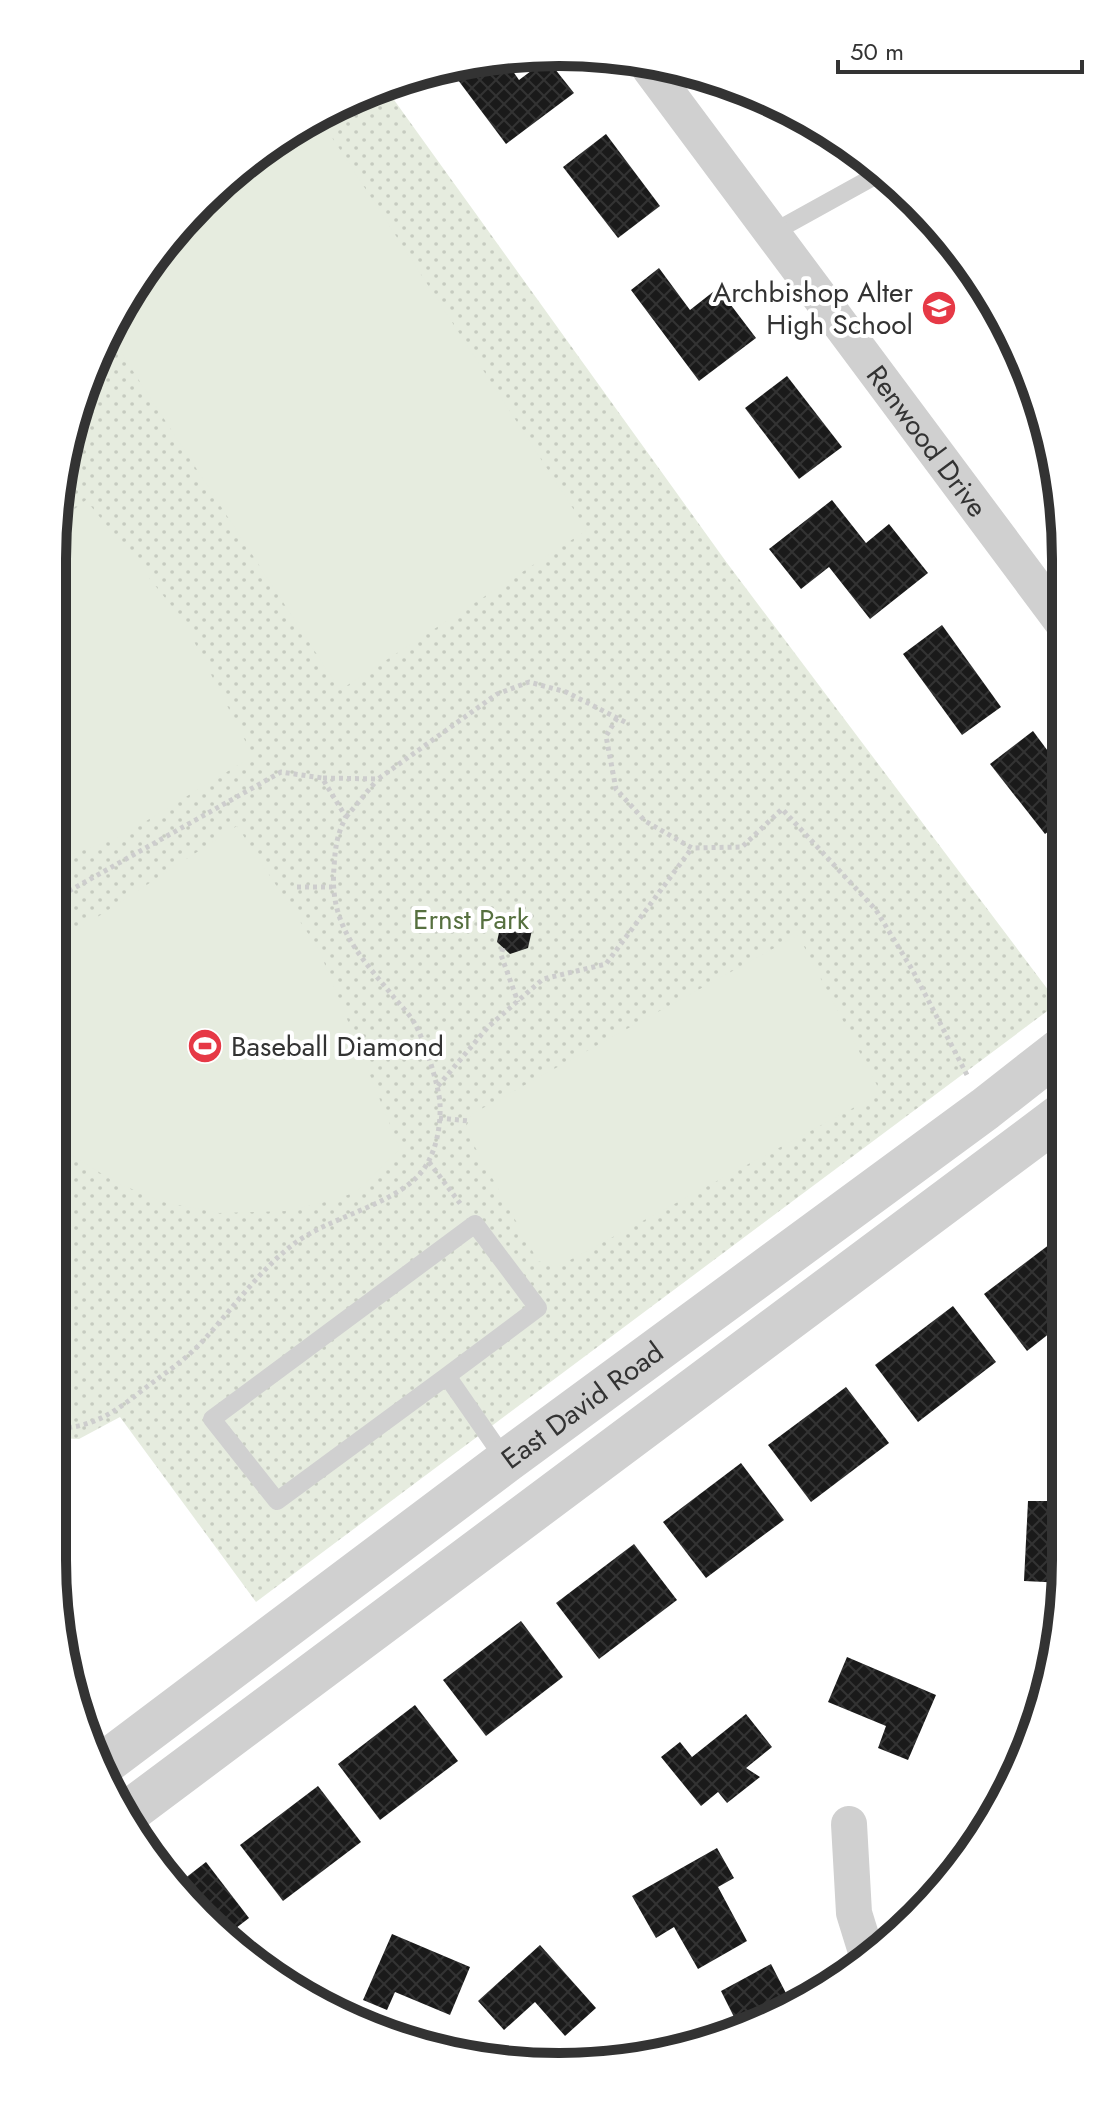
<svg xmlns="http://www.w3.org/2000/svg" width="1118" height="2119" font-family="Jost,sans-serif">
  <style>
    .park { fill: url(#park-dots) }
    .garden { fill: #e6ecdf }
    .building { fill: url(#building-cross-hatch) }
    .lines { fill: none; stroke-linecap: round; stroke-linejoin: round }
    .path { stroke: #cdcdcd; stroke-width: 5; stroke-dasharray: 4 4; stroke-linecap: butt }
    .service { stroke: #d0d0d0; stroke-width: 18 }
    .minor { stroke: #d0d0d0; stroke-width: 36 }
    .tertiary { stroke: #d0d0d0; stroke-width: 44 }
    .labels { text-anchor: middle; stroke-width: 8; stroke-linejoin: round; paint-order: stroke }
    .poi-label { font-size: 28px; fill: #333; stroke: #fff; text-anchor: end }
    .street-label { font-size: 28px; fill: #333; stroke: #fff }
    .park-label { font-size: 28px; fill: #56703f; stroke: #fff }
    .rim { fill: none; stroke: #333; stroke-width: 10 }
  </style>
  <defs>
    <pattern id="park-dots" width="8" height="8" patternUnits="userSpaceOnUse" patternTransform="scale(2)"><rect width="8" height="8" fill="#e6ecdf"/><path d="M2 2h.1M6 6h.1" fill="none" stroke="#c6cbc0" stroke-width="1.8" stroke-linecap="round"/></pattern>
    <pattern id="building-cross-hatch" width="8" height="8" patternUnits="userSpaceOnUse" patternTransform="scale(2)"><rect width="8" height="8" fill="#1a1a1a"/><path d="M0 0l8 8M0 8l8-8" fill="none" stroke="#333"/></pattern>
  </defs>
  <rect width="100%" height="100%" fill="#fff"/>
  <!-- park -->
  <path class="park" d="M384,86L727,563L1058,1003L256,1602L120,1417L79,1439L52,1438L53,526L105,334L225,178Z"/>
  <!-- garden -->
  <g class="garden">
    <path d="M322,122L587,530L340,690L107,331L225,178Z"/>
    <path d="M86,500L183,620L253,756L120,837L53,861V526Z"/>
    <path d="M237,826L319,950L400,1149L356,1192L333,1200L288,1211L219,1213L163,1202L115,1182L52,1143L53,946Z"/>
    <path d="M798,935L881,1093L557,1267L538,1261L465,1129L472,1114Z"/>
  </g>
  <!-- building -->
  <g class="building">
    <path d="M547,59L574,93L506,144L452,72L508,64L519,80Z"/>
    <path d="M606,134L660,206L618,238L563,167Z"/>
    <path d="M659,268L690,310L718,288L756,338L699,381L631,290Z"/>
    <path d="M787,376L842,447L799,479L745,408Z"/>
    <path d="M832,500L866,543L889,524L928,573L870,619L829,567L801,589L769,549Z"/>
    <path d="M942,625L1001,707L962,735L903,654Z"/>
    <path d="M1033,731L1062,770L1063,821L1045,834L990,764Z"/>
    <path d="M518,917L532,930L528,948L510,954L497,942L501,923Z"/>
    <path d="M1062,1235L1064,1238V1322L1027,1351L984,1294Z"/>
    <path d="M953,1306L996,1362L918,1422L875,1365Z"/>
    <path d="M846,1387L889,1443L811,1502L768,1445Z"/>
    <path d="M741,1463L784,1520L706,1578L663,1522Z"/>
    <path d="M1048,1483L1065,1484V1583L1024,1581L1028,1501H1047Z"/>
    <path d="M634,1544L677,1600L599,1659L556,1603Z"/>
    <path d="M521,1621L563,1677L486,1736L443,1680Z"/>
    <path d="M847,1657L936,1695L908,1760L878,1748L886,1726L828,1702Z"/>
    <path d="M415,1705L458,1761L380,1820L338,1764Z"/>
    <path d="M746,1714L772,1747L746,1768L760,1777L727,1803L718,1792L701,1806L661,1757L680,1742L692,1757Z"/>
    <path d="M318,1786L361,1842L283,1901L240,1845Z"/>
    <path d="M717,1848L734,1878L718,1887L747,1941L698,1969L674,1927L656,1938L632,1896Z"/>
    <path d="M206,1862L249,1918L227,1935L175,1886Z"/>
    <path d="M392,1934L470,1967L450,2015L395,1992L387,2010L363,2000Z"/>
    <path d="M540,1945L596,2008L565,2036L535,2002L504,2030L478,2001Z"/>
    <path d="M771,1964L790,2001L801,1995L804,2000L783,2015L727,2030L726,2026L736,2021L721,1991Z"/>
  </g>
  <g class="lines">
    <!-- path -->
    <g class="path">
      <path d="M617,718L606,736L616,789L645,821L692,848L742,847L782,809L876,910L913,971L967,1075"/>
      <path d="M323,778L378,779L497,694L529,682L566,692L629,724"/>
      <path d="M346,817L377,780"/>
      <path d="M297,887H332"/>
      <path d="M503,948L501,955L518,1002"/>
      <path d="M438,1086L488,1027L543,979L606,964L692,848"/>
      <path d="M439,1118L469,1121"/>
      <path d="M429,1162L462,1206"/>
      <path d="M52,1428C90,1430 115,1412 144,1389C162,1375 184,1361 200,1344C231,1311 259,1270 295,1243C331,1217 388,1206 417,1177C435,1159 441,1129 440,1104C439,1085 424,1040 415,1024C409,1013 399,1004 392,995C359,955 329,924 334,868C335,848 337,834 346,817L322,778L281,772L53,900"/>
    </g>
    <!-- service -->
    <g class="service">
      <path d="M772,233L884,171"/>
      <path d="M447,1376L538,1308L475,1224L212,1419L277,1501L447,1376L506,1461"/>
    </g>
    <!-- minor -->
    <g class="minor">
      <path id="s1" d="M650,69L1062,622"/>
      <path d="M849,1824L854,1913L867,1955"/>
    </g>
    <!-- tertiary -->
    <g class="tertiary">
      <path id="s2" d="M102,1765L506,1461L985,1109L1063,1048"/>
      <path d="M127,1813L1063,1114"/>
    </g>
  </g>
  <!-- icons -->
  <defs>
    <g id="school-disc" transform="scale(1.8)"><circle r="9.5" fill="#e63946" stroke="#fff"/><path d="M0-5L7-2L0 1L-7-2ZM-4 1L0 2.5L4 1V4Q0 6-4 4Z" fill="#fff"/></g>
    <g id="stadium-disc" transform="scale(1.8)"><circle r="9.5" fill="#e63946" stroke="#fff"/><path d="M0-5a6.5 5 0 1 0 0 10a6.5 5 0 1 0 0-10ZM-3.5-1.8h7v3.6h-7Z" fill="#fff"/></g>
  </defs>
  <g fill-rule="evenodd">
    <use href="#school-disc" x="939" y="308"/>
    <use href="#stadium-disc" x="205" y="1046"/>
  </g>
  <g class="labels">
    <!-- poi labels -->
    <g class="poi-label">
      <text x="913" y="302">Archbishop Alter<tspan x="913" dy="32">High School</tspan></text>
      <text x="231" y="1056" text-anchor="start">Baseball Diamond</text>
    </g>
    <!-- street labels -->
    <g class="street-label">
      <text dy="10" stroke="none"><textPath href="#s1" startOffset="464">Renwood Drive</textPath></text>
      <text dy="10" stroke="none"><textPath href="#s2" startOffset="600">East David Road</textPath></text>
    </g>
    <!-- park labels -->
    <g class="park-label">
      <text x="471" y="929">Ernst Park</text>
    </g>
  </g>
  <!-- crop -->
  <path d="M0 0H1118V2119H0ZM559 66H559A493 493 0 0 1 1052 559V1560A493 493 0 0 1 559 2053H559A493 493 0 0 1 66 1560V559A493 493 0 0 1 559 66Z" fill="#fff" fill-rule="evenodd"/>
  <path class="rim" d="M559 66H559A493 493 0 0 1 1052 559V1560A493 493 0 0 1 559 2053H559A493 493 0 0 1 66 1560V559A493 493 0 0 1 559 66Z"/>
  <!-- scale -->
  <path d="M838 60v12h244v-12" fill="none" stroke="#333333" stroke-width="4"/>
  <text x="850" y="60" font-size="24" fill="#333333" stroke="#ffffff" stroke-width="6" paint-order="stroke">50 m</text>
</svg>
